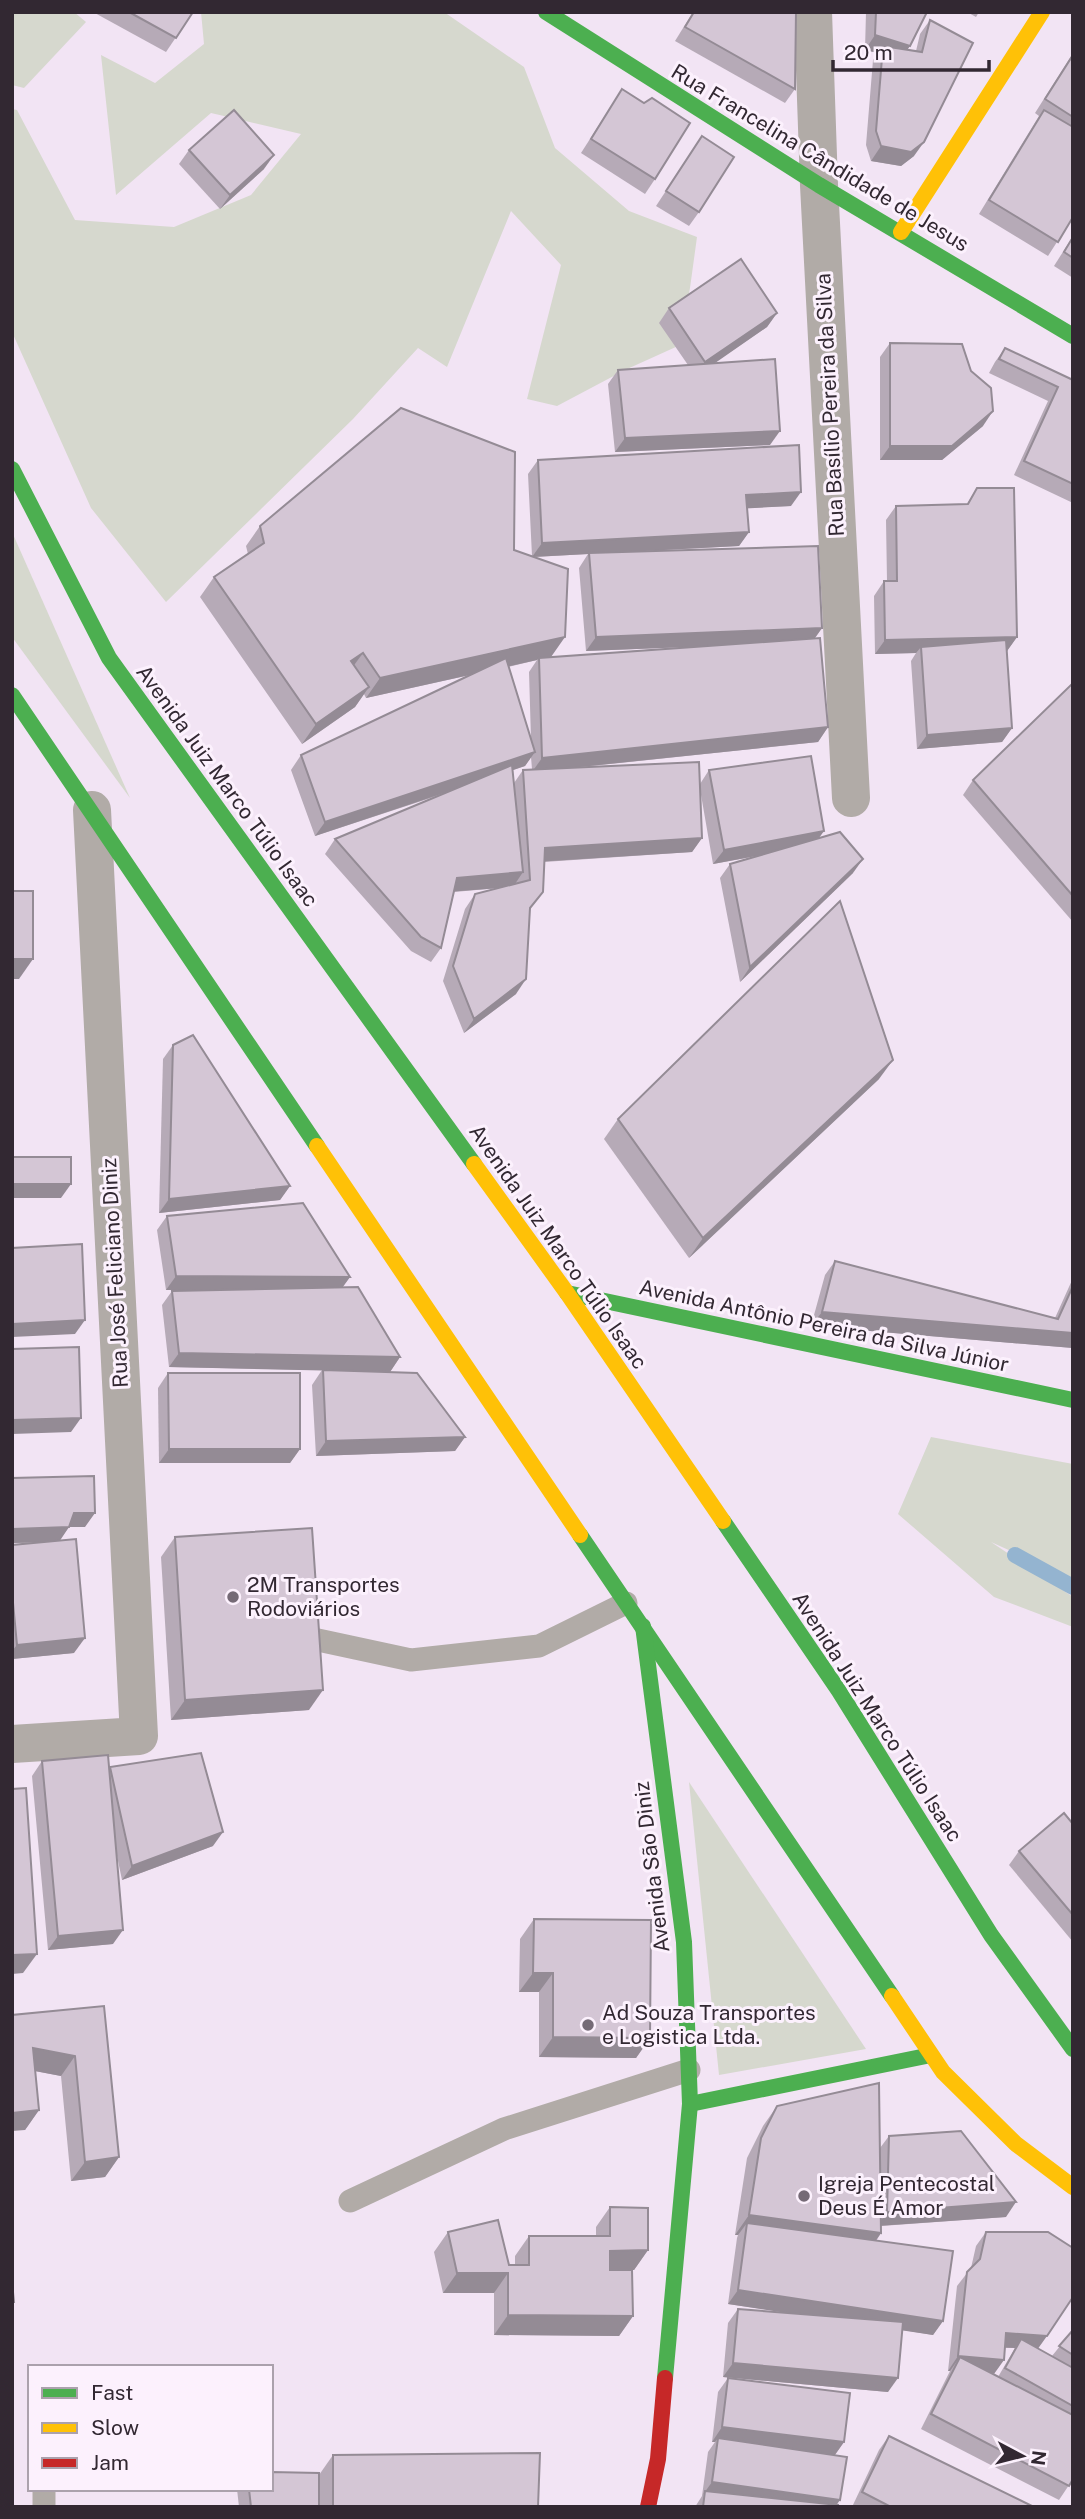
<svg xmlns="http://www.w3.org/2000/svg" width="1085" height="2519" font-family="'Public Sans',sans-serif">
  <style>
    .green { fill: #d6d8ce }
    .lines { fill: none; stroke-linecap: round; stroke-linejoin: round }
    .stream { stroke: #94b4d0; stroke-width: 16 }
    .lane { stroke: #b1aba7; stroke-width: 23 }
    .street { stroke: #b1aba7; stroke-width: 38 }
    .fast { stroke: #4caf50; stroke-width: 16 }
    .slow { stroke: #ffc107; stroke-width: 16 }
    .jam { stroke: #c62828; stroke-width: 16 }
    .wall { fill: #b6aab7; fill-rule: evenodd }
    .shaded-wall { fill: #948b95 }
    .building { fill: #d4c6d5; stroke: #948b95; stroke-width: 2 }
    .poi-dot { fill: #756a76; stroke: #fcf1fd; stroke-width: 2.5 }
    .labels { text-anchor: middle; stroke-width: 6; stroke-linejoin: round; paint-order: stroke }
    .street-label { font-size: 21px; fill: #322832; stroke: #fcf1fd }
    .poi-label { font-size: 21px; fill: #322832; stroke: #fcf1fd; text-anchor: start }
  </style>
  <rect width="100%" height="100%" fill="#f2e4f4"/>
  <!-- green -->
  <g class="green">
    <path d="M12,12H74L86,22L24,88L12,85Z"/>
    <path d="M201,12H444L524,67L555,148L629,211L697,237L690,288L678,346L625,370L557,406L527,399L561,265L511,211L447,367L418,348L353,419L166,602L91,508L12,332V109L17,110L75,220L174,227L251,195L301,134L211,113L116,195L101,55L155,83L204,44Z"/>
    <path d="M12,532L130,798L12,637Z"/>
    <path d="M931,1437L1073,1464V1579L991,1542L1073,1597V1627L994,1597L898,1514Z"/>
    <path d="M689,1782L866,2049L719,2075Z"/>
  </g>
  <g class="lines">
    <!-- stream -->
    <path class="stream" d="M1015,1555L1073,1587"/>
    <!-- lane -->
    <g class="lane">
      <path d="M304,1637L411,1660L539,1646L626,1603"/>
      <path d="M350,2201L504,2129L689,2070"/>
      <path d="M44,2507V2489"/>
    </g>
    <!-- street -->
    <g class="street">
      <path d="M813,12L819,185L851,798"/>
      <path d="M12,1744L139,1736L92,810"/>
    </g>
    <!-- fast -->
    <g class="fast">
      <path d="M546,12L819,185L1073,336"/>
      <path d="M12,469L109,658L474,1164"/>
      <path d="M12,695L317,1146"/>
      <path d="M567,1293L1073,1400"/>
      <path d="M723,1521L839,1691L991,1935L1073,2049"/>
      <path d="M580,1535L892,1996"/>
      <path d="M643,1626L684,1942L690,2104L665,2378"/>
      <path d="M690,2104L931,2055"/>
    </g>
    <!-- slow -->
    <g class="slow">
      <path d="M901,232L1042,12"/>
      <path d="M317,1146L580,1535"/>
      <path d="M474,1164L567,1293L723,1521"/>
      <path d="M892,1996L943,2072L1016,2144L1073,2187"/>
    </g>
    <!-- jam -->
    <path class="jam" d="M648,2507L658,2459L665,2378"/>
  </g>
  <!-- wall -->
  <g class="wall">
    <path d="M93,12H193L166,52Z"/>
    <path d="M693,12H796L795,89L785,103L675,41Z"/>
    <path d="M866,12H927L907,50L916,51L920,34L930,20L914,156L901,166L871,161L866,145L873,60L878,53L865,50Z"/>
    <path d="M967,12H979L976,17Z"/>
    <path d="M1073,53V217L1048,256L979,214L1039,116L1035,113Z"/>
    <path d="M622,89L655,179L645,194L581,153Z"/>
    <path d="M702,136L699,212L689,226L656,206Z"/>
    <path d="M189,150L264,169L220,209L179,164Z"/>
    <path d="M1073,236V278L1054,266Z"/>
    <path d="M669,308L777,313L767,327L714,363L770,445L615,452L608,384L618,370L688,365L659,323Z"/>
    <path d="M890,343L983,426L942,460H880V357Z"/>
    <path d="M1005,348L1073,380V503L1014,475L1048,401L989,373L995,362Z"/>
    <path d="M538,460L791,506L747,508L749,532L739,546L622,552L822,628L815,638L828,727L818,742L582,767L700,784L709,770L819,838L853,873L740,982L720,878L730,864L757,856L713,864L700,789L702,838L692,852L544,862L529,910L516,994L464,1033L443,981L465,909L475,894L499,888L454,892L441,948L431,962L411,951L325,854L335,839L449,792L315,836L291,770L301,755L470,675L366,698L364,694L355,707L302,744L200,597L214,577L248,554L246,546L260,526L514,550L532,556L528,474ZM588,554L579,568L586,651L684,647L551,657L534,557ZM537,660L529,672L531,739L508,667ZM531,757L532,769L523,770L514,783L513,770L525,766Z"/>
    <path d="M977,488L1017,637L1007,651L1012,728L1002,742L917,749L911,661L916,653L875,654L874,596L884,581H887L886,520L896,506L967,504Z"/>
    <path d="M1073,683V922L963,795L973,780Z"/>
    <path d="M173,1045L290,1186L280,1200L159,1213L163,1059Z"/>
    <path d="M879,1079L689,1258L604,1139L618,1119Z"/>
    <path d="M167,1216L350,1277L342,1287L400,1357L390,1372L465,1437L455,1451L316,1456L312,1385L322,1370L169,1367L162,1305L172,1291L203,1290H166L157,1230Z"/>
    <path d="M835,1261L1055,1318L1073,1278V1348L811,1326L825,1275Z"/>
    <path d="M168,1373L300,1449L290,1463H159L158,1388Z"/>
    <path d="M12,1478L85,1527H69L59,1540L74,1653L12,1659V1545L43,1542L12,1543Z"/>
    <path d="M175,1537L309,1710L171,1720L161,1557Z"/>
    <path d="M42,1761L109,1769L110,1767L213,1846L122,1880L117,1856L113,1944L48,1950L32,1776Z"/>
    <path d="M1073,1824V1942L1009,1865L1019,1851Z"/>
    <path d="M534,1919L650,2038L636,2058L539,2057V1992H519L520,1939Z"/>
    <path d="M104,2006L119,2157L105,2177L71,2181L61,2076L35,2071L39,2110L25,2130L12,2015Z"/>
    <path d="M777,2106L880,2148L889,2136L1006,2217L881,2226V2233L876,2241L943,2321L933,2335L903,2330L888,2392L723,2377L728,2323L738,2309L784,2312L728,2304L737,2238L738,2235H735L747,2158L763,2126Z"/>
    <path d="M610,2207L648,2250L634,2270H632L633,2316L619,2336L494,2335V2293H443L434,2252L448,2232L509,2265H515V2256L529,2236H596V2227Z"/>
    <path d="M986,2232L1038,2349L1052,2356L1073,2330V2479L1059,2500L921,2429L950,2371H948L957,2286L971,2268L976,2246ZM1005,2348H1015L998,2377L993,2374Z"/>
    <path d="M728,2378L844,2442L835,2455L837,2505L838,2507H695L702,2496L708,2452L715,2442H712L718,2392Z"/>
    <path d="M889,2436L1034,2507H852L879,2450Z"/>
    <path d="M333,2455L538,2507H319V2475Z"/>
    <path d="M237,2489H271L319,2507H239Z"/>
  </g>
  <!-- shaded-wall -->
  <g class="shaded-wall">
    <path d="M875,35L910,46L900,60L883,46L878,53L865,50Z"/>
    <path d="M924,142L914,156L901,166L871,161L881,146Z"/>
    <path d="M274,155L264,169L220,209L230,195Z"/>
    <path d="M777,313L767,327L695,377L705,362Z"/>
    <path d="M993,411L983,426L942,460H880L890,446Z"/>
    <path d="M780,431L770,445L615,452L625,438Z"/>
    <path d="M801,492L791,506L736,509L746,495Z"/>
    <path d="M749,532L739,546L532,557L542,543Z"/>
    <path d="M822,628L812,642L586,651L596,637Z"/>
    <path d="M565,637L551,657L539,658L537,660L366,698L380,678Z"/>
    <path d="M1017,637L1007,651L921,653V647L916,653L875,654L885,640Z"/>
    <path d="M363,653L349,672L351,661Z"/>
    <path d="M369,687L355,707L302,744L316,724Z"/>
    <path d="M828,727L818,742L532,772L542,758Z"/>
    <path d="M1012,728L1002,742L917,749L927,735Z"/>
    <path d="M535,752L525,766L315,836L325,822Z"/>
    <path d="M824,831L814,845L713,864L724,850Z"/>
    <path d="M702,838L692,852L535,862L545,848Z"/>
    <path d="M863,859L853,873L740,982L750,967Z"/>
    <path d="M523,872L513,887L447,892L457,878Z"/>
    <path d="M12,959H33L19,979H12Z"/>
    <path d="M526,979L516,994L464,1033L474,1019Z"/>
    <path d="M893,1060L879,1079L689,1258L703,1238Z"/>
    <path d="M12,1184H71L61,1198H12Z"/>
    <path d="M290,1186L280,1200L159,1213L169,1199Z"/>
    <path d="M176,1276L350,1277L340,1291L166,1290Z"/>
    <path d="M822,1312L1073,1333V1348L811,1326Z"/>
    <path d="M85,1320L75,1334L12,1337V1324Z"/>
    <path d="M179,1353L400,1357L390,1372L169,1367Z"/>
    <path d="M81,1418L71,1432L12,1434V1420Z"/>
    <path d="M465,1437L455,1451L316,1456L326,1441Z"/>
    <path d="M169,1449H300L290,1463H159Z"/>
    <path d="M74,1513H95L85,1527H69L59,1542L12,1543V1529Z"/>
    <path d="M85,1638L74,1653L12,1659V1651L17,1645Z"/>
    <path d="M323,1690L309,1710L171,1720L185,1700Z"/>
    <path d="M223,1832L213,1846L122,1880L132,1866Z"/>
    <path d="M123,1930L113,1944L48,1950L58,1936Z"/>
    <path d="M37,1954L23,1973L12,1974V1955Z"/>
    <path d="M533,1973H553L539,1992H519Z"/>
    <path d="M553,2037L650,2038L636,2058L539,2057Z"/>
    <path d="M33,2048L75,2056L61,2076L19,2068Z"/>
    <path d="M39,2110L25,2130L12,2131V2113Z"/>
    <path d="M119,2157L105,2177L71,2181L85,2162Z"/>
    <path d="M1016,2202L1006,2217L877,2226L887,2212Z"/>
    <path d="M749,2215L881,2233L867,2253L747,2223L738,2235H735Z"/>
    <path d="M648,2250L634,2270H596L610,2251Z"/>
    <path d="M457,2273H508L494,2293H443Z"/>
    <path d="M738,2290L943,2321L933,2335L728,2304Z"/>
    <path d="M508,2315L633,2316L619,2336L494,2335Z"/>
    <path d="M1006,2333L1047,2336L1037,2350L1021,2339L1015,2348L996,2347Z"/>
    <path d="M958,2356L1004,2360L994,2374L960,2357L950,2371H948Z"/>
    <path d="M733,2363L898,2378L888,2392L723,2377Z"/>
    <path d="M722,2427L844,2442L834,2456L718,2438L715,2442H712Z"/>
    <path d="M712,2482L840,2500L835,2507L705,2491L702,2496Z"/>
  </g>
  <!-- building -->
  <g class="building">
    <path d="M129,12H193L176,38Z"/>
    <path d="M694,12H796L795,89L685,27Z"/>
    <path d="M876,12H927L910,46L875,35Z"/>
    <path d="M930,20L973,43L924,142L911,152L881,146L876,131L883,46L922,52Z"/>
    <path d="M1073,55V117L1045,99Z"/>
    <path d="M622,89L644,103L652,98L690,123L655,179L591,139Z"/>
    <path d="M234,110L274,155L230,195L189,150Z"/>
    <path d="M1044,110L1073,127V217L1058,242L989,200Z"/>
    <path d="M702,136L734,157L699,212L666,191Z"/>
    <path d="M1073,237V258L1064,252Z"/>
    <path d="M741,259L777,313L705,362L669,308Z"/>
    <path d="M890,343L962,344L971,371L991,388L993,411L952,446H890Z"/>
    <path d="M1005,348L1073,380V484L1024,461L1058,387L999,359Z"/>
    <path d="M775,359L780,431L625,438L618,370Z"/>
    <path d="M401,408L515,452L514,550L568,569L565,637L380,678L363,653L351,661L369,687L316,724L214,577L264,543L260,526Z"/>
    <path d="M799,445L801,492L746,495L749,532L542,543L538,460Z"/>
    <path d="M977,488H1014L1017,637L885,640L884,581H897L896,506L968,504Z"/>
    <path d="M818,546L822,628L596,637L589,553Z"/>
    <path d="M820,638L828,727L542,758L539,658Z"/>
    <path d="M1006,640L1012,728L927,735L921,647Z"/>
    <path d="M506,658L535,752L325,822L301,755Z"/>
    <path d="M1073,683V896L973,780Z"/>
    <path d="M811,756L824,831L724,850L709,770Z"/>
    <path d="M699,762L702,838L545,848L543,892L530,908L526,979L474,1019L453,966L475,894L530,880L523,770Z"/>
    <path d="M512,765L523,872L457,878L441,948L421,937L335,839Z"/>
    <path d="M840,832L863,859L750,967L730,864Z"/>
    <rect x="12" y="891" width="21" height="68"/>
    <path d="M840,901L893,1060L703,1238L618,1119Z"/>
    <path d="M193,1035L290,1186L169,1199L173,1045Z"/>
    <rect x="12" y="1157" width="59" height="27"/>
    <path d="M303,1203L350,1277L176,1276L167,1216Z"/>
    <path d="M82,1244L85,1320L12,1324V1248Z"/>
    <path d="M835,1261L1058,1319L1073,1286V1333L822,1312Z"/>
    <path d="M358,1287L400,1357L179,1353L172,1291Z"/>
    <path d="M79,1347L81,1418L12,1420V1349Z"/>
    <path d="M323,1370L417,1373L465,1437L326,1441Z"/>
    <path d="M168,1373H300V1449H169Z"/>
    <path d="M94,1476L95,1513H74L69,1527L12,1529V1478Z"/>
    <path d="M312,1528L323,1690L185,1700L175,1537Z"/>
    <path d="M76,1539L85,1638L17,1645L12,1592V1545Z"/>
    <path d="M201,1753L223,1832L132,1866L110,1767Z"/>
    <path d="M108,1755L123,1930L58,1936L42,1761Z"/>
    <path d="M26,1788L37,1954L12,1955V1789Z"/>
    <path d="M1064,1813L1073,1824V1915L1019,1851Z"/>
    <path d="M534,1919L651,1920L650,2038L553,2037V1973H533Z"/>
    <path d="M104,2006L119,2157L85,2162L75,2056L33,2048L39,2110L12,2113V2015Z"/>
    <path d="M879,2083L881,2233L749,2215L761,2138L777,2106Z"/>
    <path d="M961,2131L1016,2202L887,2212L889,2136Z"/>
    <path d="M610,2207L648,2208V2250L610,2251V2270H632L633,2316L508,2315V2273H457L448,2232L498,2220L509,2265H529V2236H610Z"/>
    <path d="M747,2223L953,2251L943,2321L738,2290Z"/>
    <path d="M986,2232H1048L1073,2248V2297L1047,2336L1006,2333L1004,2360L958,2356L967,2272L980,2259Z"/>
    <path d="M12,2282L14,2302H12Z"/>
    <path d="M738,2309L903,2322L898,2378L733,2363Z"/>
    <path d="M1073,2330V2355L1059,2346Z"/>
    <path d="M1021,2339L1073,2368V2406L1005,2368Z"/>
    <path d="M960,2357L1073,2415V2479L1069,2486L931,2414Z"/>
    <path d="M728,2378L850,2393L844,2442L722,2427Z"/>
    <path d="M889,2436L1034,2507H891L862,2492Z"/>
    <path d="M718,2438L847,2457L840,2500L712,2482Z"/>
    <path d="M540,2453L538,2507H333V2455Z"/>
    <path d="M271,2472L319,2473V2507H251L249,2489H271Z"/>
    <path d="M705,2491L838,2505V2507H703Z"/>
  </g>
  <!-- markers -->
  <g class="poi-dot">
    <circle cx="233" cy="1597" r="7"/>
    <circle cx="588" cy="2025" r="7"/>
    <circle cx="804" cy="2196" r="7"/>
  </g>
  <g class="labels">
    <!-- street labels -->
    <g class="street-label">
      <text transform="translate(820 158) rotate(31)" y="7">Rua Francelina Cândidade de Jesus</text>
      <text transform="translate(830 405) rotate(-93)" y="7">Rua Basílio Pereira da Silva</text>
      <text transform="translate(227 786) rotate(54)" y="7">Avenida Juiz Marco Túlio Isaac</text>
      <text transform="translate(558 1247) rotate(55)" y="7">Avenida Juiz Marco Túlio Isaac</text>
      <text transform="translate(115 1273) rotate(-93)" y="7">Rua José Feliciano Diniz</text>
      <text transform="translate(824 1326) rotate(12)" y="7">Avenida Antônio Pereira da Silva Júnior</text>
      <text transform="translate(877 1717) rotate(57)" y="7">Avenida Juiz Marco Túlio Isaac</text>
      <text transform="translate(652 1867) rotate(-97)" y="7">Avenida São Diniz</text>
    </g>
    <!-- poi labels -->
    <g class="poi-label">
      <text x="247" y="1592">2M Transportes<tspan x="247" dy="24">Rodoviários</tspan></text>
      <text x="602" y="2020">Ad Souza Transportes<tspan x="602" dy="24">e Logistica Ltda.</tspan></text>
      <text x="818" y="2191">Igreja Pentecostal<tspan x="818" dy="24">Deus É Amor</tspan></text>
    </g>
  </g>
  <!-- border -->
  <rect width="1085" height="2519" fill="none" stroke="#322832" stroke-width="28"/>
  <!-- legend -->
  <rect x="28" y="2365" width="245" height="126" fill="#fcf1fd" stroke="#aba1ac" stroke-width="2"/>
  <rect x="42" y="2388" width="35" height="10" fill="#4caf50" stroke="#aba1ac" stroke-width="2"/>
  <text x="91" y="2400" font-size="21" fill="#322832">Fast</text>
  <rect x="42" y="2423" width="35" height="10" fill="#ffc107" stroke="#aba1ac" stroke-width="2"/>
  <text x="91" y="2435" font-size="21" fill="#322832">Slow</text>
  <rect x="42" y="2458" width="35" height="10" fill="#c62828" stroke="#aba1ac" stroke-width="2"/>
  <text x="91" y="2470" font-size="21" fill="#322832">Jam</text>
  <!-- north arrow -->
  <g transform="translate(1022 2456) rotate(97)" stroke="#fcf1fd" stroke-width="5" paint-order="stroke">
  <path d="M0-5L12 26L0 18L-12 26Z" fill="#322832"/>
  <text y="-10" font-size="19" font-weight="bold" text-anchor="middle" fill="#322832">N</text>
  </g>
  <!-- scale -->
  <path d="M833 60v10h156v-10" fill="none" stroke="#322832" stroke-width="3.5"/>
  <text x="844" y="60" font-size="21" fill="#322832" stroke="#fcf1fd" stroke-width="5" paint-order="stroke">20 m</text>
</svg>
